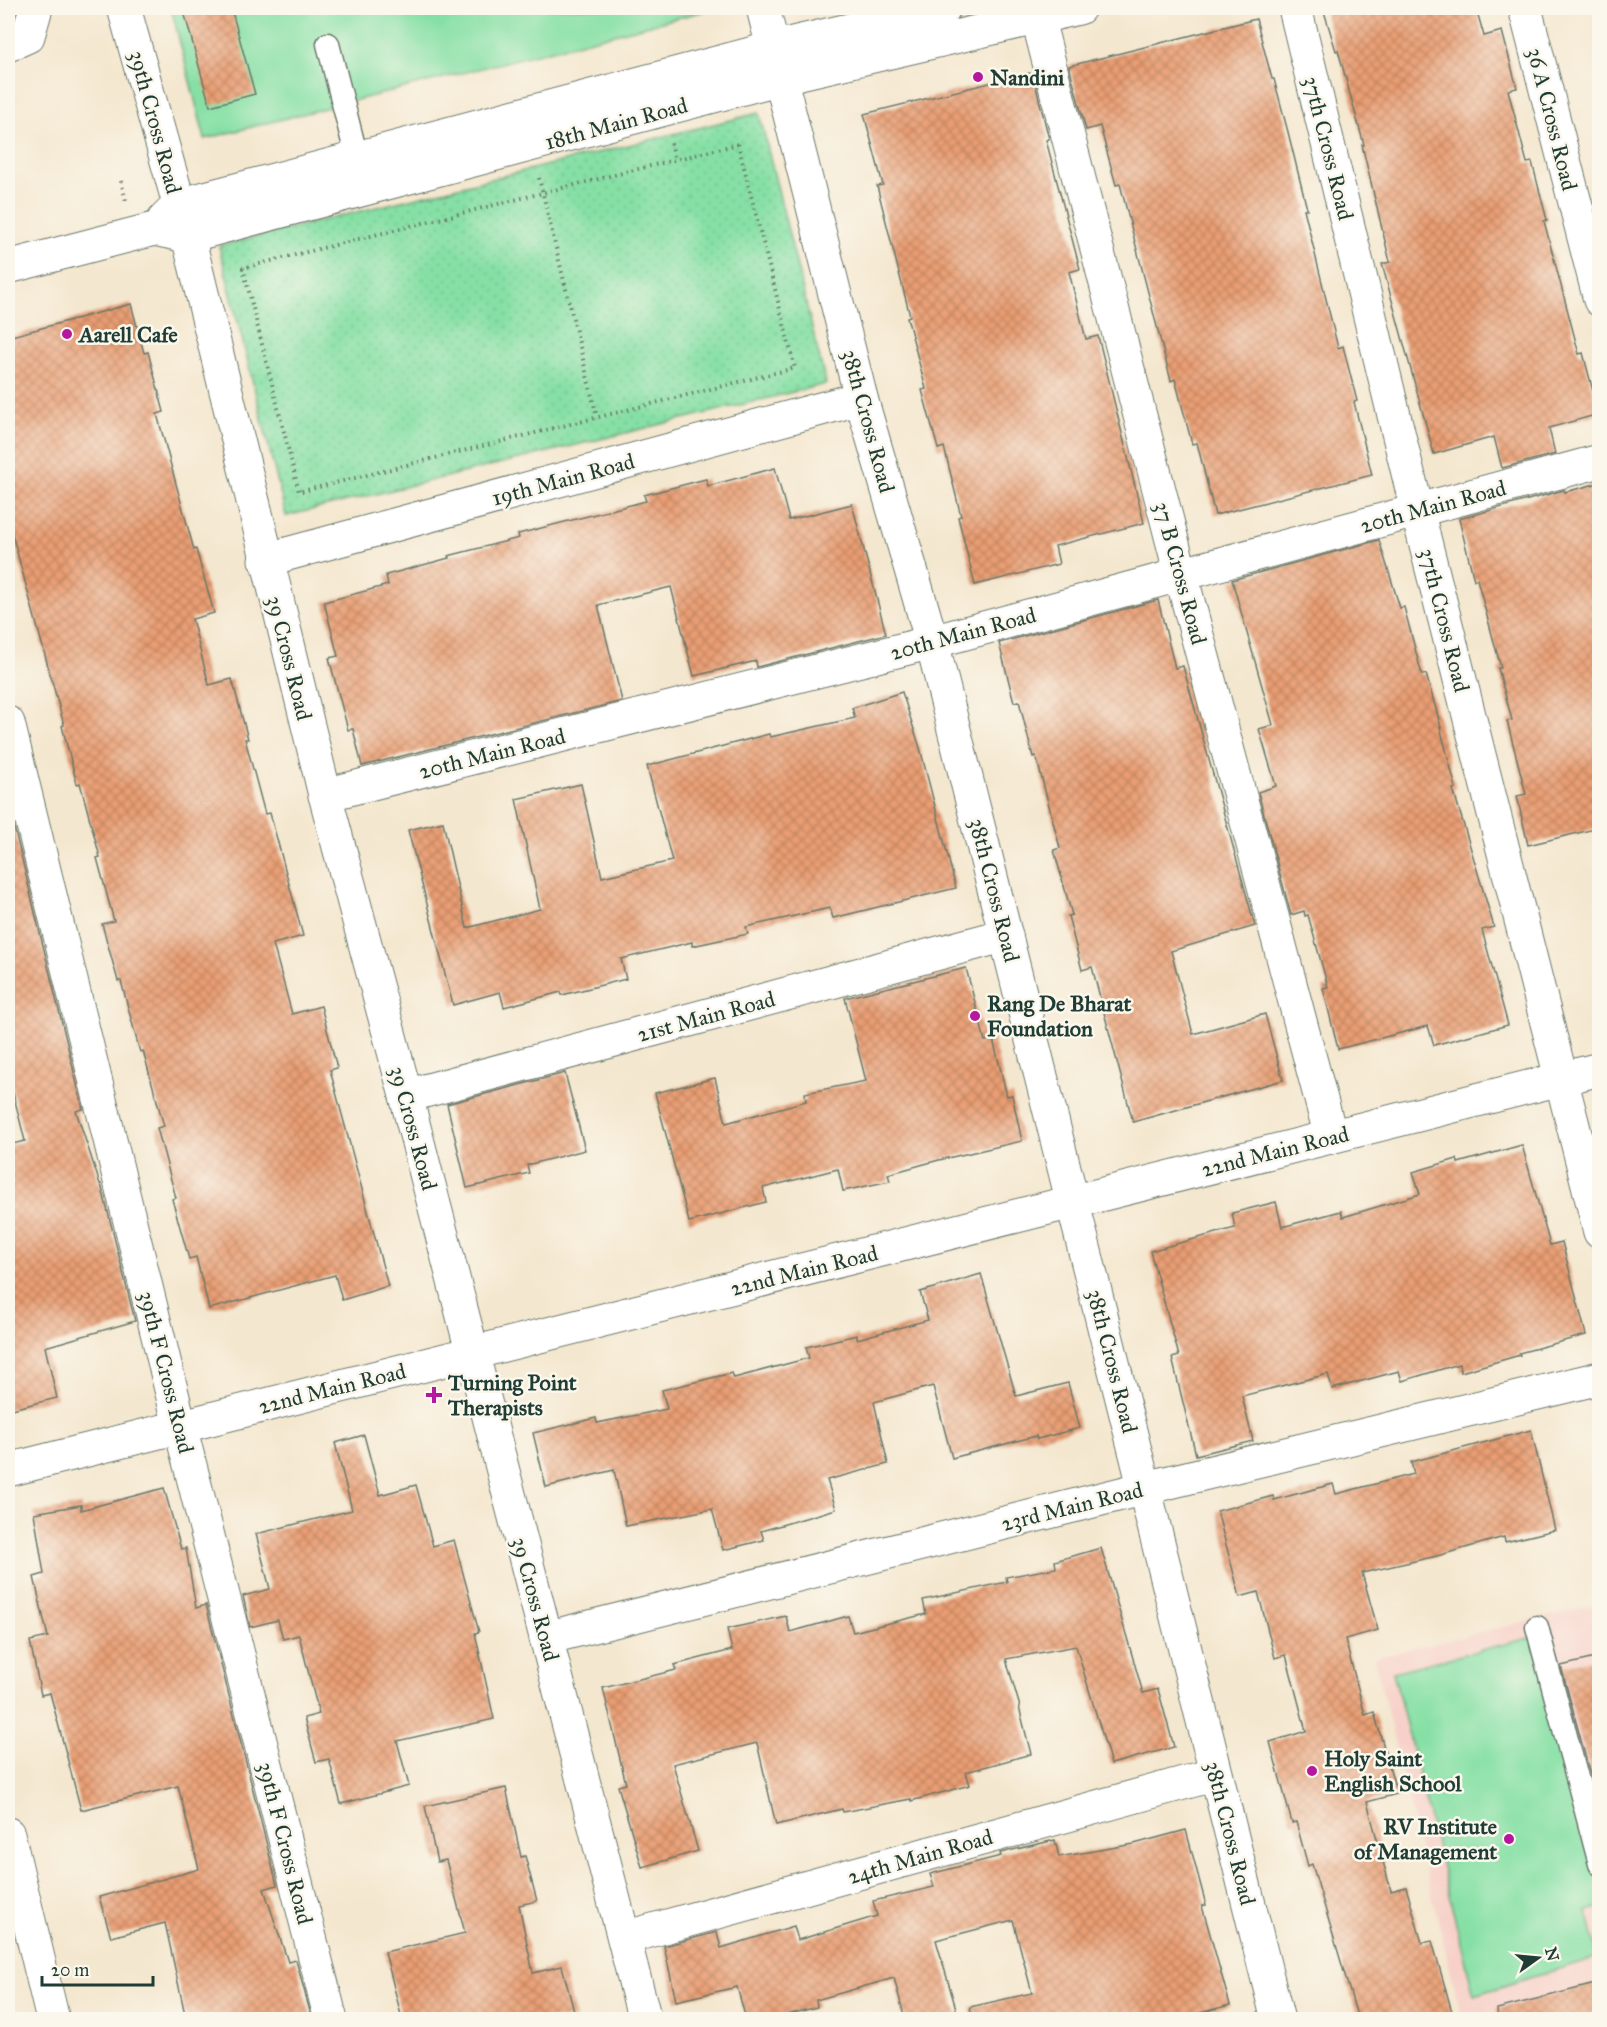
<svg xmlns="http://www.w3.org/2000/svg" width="1607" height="2027" font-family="'IM FELL Great Primer',serif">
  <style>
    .built { fill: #f7d1c9 }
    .park { fill: url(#park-dots); stroke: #528e6c; stroke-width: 1.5 }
    .garden { fill: #86e0a5; stroke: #528e6c; stroke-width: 1.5 }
    .building { fill: url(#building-cross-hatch) }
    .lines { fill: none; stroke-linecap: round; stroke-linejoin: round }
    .lane-casing { stroke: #6a786a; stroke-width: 25 }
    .street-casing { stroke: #6a786a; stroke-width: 35 }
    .secondary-casing { stroke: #6a786a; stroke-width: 35 }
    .path { stroke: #6a786a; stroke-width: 4; stroke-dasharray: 1.5 4.5; stroke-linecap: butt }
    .lane { stroke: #fff; stroke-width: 22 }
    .street { stroke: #fff; stroke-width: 33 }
    .secondary { stroke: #fff; stroke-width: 33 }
    .poi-dot { fill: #b5179e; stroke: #fbf7ec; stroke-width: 2 }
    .labels { text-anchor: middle; stroke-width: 5; stroke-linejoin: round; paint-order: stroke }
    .poi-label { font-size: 22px; font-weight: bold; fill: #1f3d34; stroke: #fbf7ec; text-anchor: start }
    .street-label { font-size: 22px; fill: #1f3d34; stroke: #fbf7ec }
  </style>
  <defs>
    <pattern id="park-dots" width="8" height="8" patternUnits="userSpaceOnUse" patternTransform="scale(1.5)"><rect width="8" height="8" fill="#86e0a5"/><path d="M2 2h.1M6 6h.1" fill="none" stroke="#73c18f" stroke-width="1.8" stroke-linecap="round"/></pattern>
    <pattern id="building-cross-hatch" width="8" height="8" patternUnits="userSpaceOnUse" patternTransform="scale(1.5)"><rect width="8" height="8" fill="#ea9e73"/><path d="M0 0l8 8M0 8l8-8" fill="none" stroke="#bd825f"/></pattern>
  </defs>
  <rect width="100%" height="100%" fill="#fbf7ec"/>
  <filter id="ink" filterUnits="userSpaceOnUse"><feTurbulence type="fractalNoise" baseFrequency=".0167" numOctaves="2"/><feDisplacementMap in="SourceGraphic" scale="12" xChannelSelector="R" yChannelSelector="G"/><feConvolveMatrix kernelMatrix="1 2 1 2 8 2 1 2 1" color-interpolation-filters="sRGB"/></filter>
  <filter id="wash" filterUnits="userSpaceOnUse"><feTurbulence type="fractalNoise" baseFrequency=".008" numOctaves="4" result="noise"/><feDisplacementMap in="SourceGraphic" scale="24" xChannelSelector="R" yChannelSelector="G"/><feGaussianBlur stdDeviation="1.35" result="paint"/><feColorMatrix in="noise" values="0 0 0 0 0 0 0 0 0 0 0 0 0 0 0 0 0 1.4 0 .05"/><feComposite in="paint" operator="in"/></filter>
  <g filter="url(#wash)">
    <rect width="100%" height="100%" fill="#f4e7cf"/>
    <!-- built -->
    <path class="built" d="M1599,1604V2019H1462L1374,1658Z"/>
    <!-- park -->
    <path class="park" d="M759,113L826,384L286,516L219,246Z"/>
    <!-- garden -->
    <g class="garden">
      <path d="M171,8H716L205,139Z"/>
      <path d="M1537,1636L1599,1877V1908L1587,1911L1598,1957L1474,1995L1393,1672Z"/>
    </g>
    <g id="blocks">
      <!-- building -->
      <g class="building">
        <path d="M183,8H231L255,94L210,106Z"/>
        <path d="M1323,8H1476L1484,36L1502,31L1517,88L1508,90L1527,163L1532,162L1547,220L1544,221L1579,354L1583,353L1599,414L1549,428L1555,454L1502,468L1494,437L1434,454L1382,264L1390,262L1362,145H1364L1338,50L1336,51Z"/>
        <path d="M1256,19L1272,79H1274L1288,132L1307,209H1304L1338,348L1343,346L1357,401L1354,402L1372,475L1215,515L1197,443L1192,444L1175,379L1171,381L1120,184L1116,185L1100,126L1086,130L1069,66Z"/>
        <path d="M1030,73L1031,75H1033L1049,139L1046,140L1080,269L1069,272L1086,339L1098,336L1144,523L1055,546L1059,564L975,585L958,517L961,516L944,447L938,449L922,390L926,389L907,317L910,316L877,186L883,185L864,114Z"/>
        <path d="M131,304L144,353L148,352L164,412L157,414L194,550L196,549L214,613L192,619L209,685L232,679L248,739H245L265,814L270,813L303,936L273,944L292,1014L321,1006L337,1068L330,1070L388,1286L342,1300L335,1275L209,1309L196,1257L189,1259L172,1199L176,1198L157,1128L164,1126L143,1051L140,1052L121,981H118L102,924L114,921L97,858L100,857L80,783L77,784L62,726L64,725L8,519V337Z"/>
        <path d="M775,468L789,520L852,504L886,634L757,667L756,661L694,676L671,587L598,605L622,701L362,766L353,729L348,730L329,658L338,656L324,602L388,585L386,575L449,558L448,556L519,538L518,534L646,501L644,495L706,479L708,486Z"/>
        <path d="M1599,483V828L1528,845L1517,796L1526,794L1507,721L1512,720L1498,668H1501L1477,579L1474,580L1459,519L1564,490L1565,492Z"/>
        <path d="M1379,540L1400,608L1404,607L1422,675L1426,674L1441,727H1440L1456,788L1453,789L1494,927L1482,930L1508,1025L1434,1045L1428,1026L1338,1049L1323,988L1328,987L1308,915L1305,916L1304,911L1291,915L1258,792L1276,786L1259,729L1273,725L1232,580Z"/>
        <path d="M1158,600L1175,668L1183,666L1255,926L1171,951L1193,1034L1265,1014L1283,1080L1133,1122L1092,967L1082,970L1068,916L1072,915L1054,850L1060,848L1036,756L1033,757L1019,701L1014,702L999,643Z"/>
        <path d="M902,692L920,748L956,888L833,918L830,908L746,927L748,934L692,946V942L621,959L626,979L562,995L561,992L504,1007L500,992L453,1005L408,830L443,822L467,928L540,909L516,799L581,784L602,877L672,861L647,766L769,734L770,737L855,718L852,708Z"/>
        <path d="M8,823H13L83,1109L76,1111L100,1184H101L135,1321L45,1347L57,1398L8,1410V1145L25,1141L8,1073Z"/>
        <path d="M966,968L985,1041L993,1039L1007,1096L1012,1095L1022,1141L939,1160L888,1174L890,1181L843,1191L838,1169L763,1188L766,1202L689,1222L655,1093L715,1078L726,1123L806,1101L805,1093L866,1081L845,998Z"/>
        <path d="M565,1073L585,1150L527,1165L529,1173L467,1188L447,1104Z"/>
        <path d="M1522,1145L1550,1245L1562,1242L1586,1335L1519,1353L1520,1355L1461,1372L1459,1364L1402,1381L1399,1371L1332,1389L1328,1374L1242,1396L1253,1441L1196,1455L1172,1358L1179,1356L1150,1251L1235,1228L1232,1213L1276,1202L1282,1227L1341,1211L1343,1217L1420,1194L1413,1172L1457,1159L1458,1163Z"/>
        <path d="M981,1274L1016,1396L1068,1383L1080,1428L1037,1439L1036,1436L952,1458L933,1386L874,1402L888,1464L827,1480L836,1509L761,1531L764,1540L723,1550L712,1509L626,1526L614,1470L546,1487L533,1433L596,1418L597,1423L667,1409L662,1390L732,1373L734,1378L809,1358L806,1347L857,1335V1339L928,1320L920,1292Z"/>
        <path d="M1531,1430L1555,1530L1505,1542L1504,1537L1437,1556L1362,1573L1378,1630L1345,1639L1365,1715L1374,1712L1397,1794L1367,1802L1391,1891L1406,1887L1422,1943L1432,1941L1454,2019H1358L1312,1864L1308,1866L1296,1822L1292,1823L1270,1742L1306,1731L1286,1655L1275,1658L1258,1592L1240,1597L1217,1511L1273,1496L1274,1500L1333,1484L1336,1494L1414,1474L1411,1462Z"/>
        <path d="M364,1435L380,1495L416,1485L433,1546L454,1540L479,1632L475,1633L494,1719L397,1741L409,1786L341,1804L329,1759L316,1762L304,1718L319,1714L299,1635L283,1639L278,1620L250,1627L243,1596L270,1589L256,1534L352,1510L335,1443Z"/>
        <path d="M164,1488L181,1549L186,1548L196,1608L206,1605L277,1885L264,1889L288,1962L296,1960L312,2019H186L165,1923L111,1937L99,1897L199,1869L178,1786L81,1810L50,1693L41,1695L30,1641L48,1637L34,1577L44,1574L34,1513L81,1505V1510Z"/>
        <path d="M1101,1548L1143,1693L1158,1689L1174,1747L1111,1764L1076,1646L1006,1659L1020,1707H1019L1031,1754L966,1772L970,1785L911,1801V1799L843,1812L842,1809L776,1825L757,1743L673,1764L698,1851L642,1867L618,1786L626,1784L603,1688L676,1670L674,1665L732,1650L727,1629L786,1616L790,1632L848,1616L853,1632L926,1614L923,1600L1007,1582L1006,1577L1056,1568L1055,1561Z"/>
        <path d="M1599,1657V1807L1561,1666Z"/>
        <path d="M506,1788L521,1857L525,1856L537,1901L519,1905L533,1973L562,1966L576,2019H402L385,1952L465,1933L446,1860L437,1862L425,1806Z"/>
        <path d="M1186,1830L1206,1905L1202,1906L1230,2005L1177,2019H972L970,2007L1032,1993L1013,1920L936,1940L959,2019H905L894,1978L816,2000L817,2007L772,2019H746L737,1987L676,2001L664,1946L717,1932L721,1948L794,1926L798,1940L877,1916L873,1901L934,1887L930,1874L1001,1856L1000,1853L1055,1840L1059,1857L1134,1844Z"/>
        <path d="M1599,1983V2019H1498L1497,2009Z"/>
      </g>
    </g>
  </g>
  <g filter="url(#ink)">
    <use href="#blocks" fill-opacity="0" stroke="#6a786a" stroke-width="1.5"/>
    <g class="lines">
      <!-- lane casing -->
      <g class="lane-casing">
        <g id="lane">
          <path d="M328,44L357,158"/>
          <path d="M1537,1627L1600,1864"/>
        </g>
      </g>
      <!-- street casing -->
      <g class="street-casing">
        <g id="street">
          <path d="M1035,8L1181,575L1331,1137"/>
          <path d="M1295,8L1417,510L1600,1232"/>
          <path d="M1525,8L1600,300"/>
          <path d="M8,45L28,36L36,8"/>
          <path d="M265,560L861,398"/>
          <path d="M8,723L180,1426L331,2020"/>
          <path d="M325,795L932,642L1600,461"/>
          <path d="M406,1096L1006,935"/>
          <path d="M8,1470L1600,1069"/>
          <path d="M546,1638L1145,1488L1600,1378"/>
          <path d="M8,1834L53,2020"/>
          <path d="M624,1938L1216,1774"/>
        </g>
      </g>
      <!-- secondary casing -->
      <g class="secondary-casing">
        <g id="secondary">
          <path d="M124,8L188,236L325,795L406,1096L645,2020"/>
          <path d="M763,8L861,398L932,642L1278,2020"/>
          <path d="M164,220L179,205L788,44L944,8"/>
          <path d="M8,267L154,229L188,236L796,74L1079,8"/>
        </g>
      </g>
      <!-- path -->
      <g class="path">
        <path d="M671,143L675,159"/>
        <path d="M738,144L795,368L299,492L243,268Z"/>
        <path d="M539,178L597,417"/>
        <path d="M121,181L126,201"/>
      </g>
      <!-- lane -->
      <use href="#lane" class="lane"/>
      <!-- street -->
      <use href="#street" class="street"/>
      <!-- secondary -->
      <use href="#secondary" class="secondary"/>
    </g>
  </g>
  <!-- markers -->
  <g class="poi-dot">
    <circle cx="978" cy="77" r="6"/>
    <circle cx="67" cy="334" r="6"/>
    <circle cx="975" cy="1016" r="6"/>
    <path d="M431 1386h6v6h6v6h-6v6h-6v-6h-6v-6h6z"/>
    <circle cx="1312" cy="1771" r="6"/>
    <circle cx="1509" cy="1839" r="6"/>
  </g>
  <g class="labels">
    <!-- poi labels -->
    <g class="poi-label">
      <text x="990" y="85">Nandini</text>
      <text x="79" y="342">Aarell Cafe</text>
      <text x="987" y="1011">Rang De Bharat<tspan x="987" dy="25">Foundation</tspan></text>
      <text x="448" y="1390">Turning Point<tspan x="448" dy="25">Therapists</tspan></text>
      <text x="1324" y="1766">Holy Saint<tspan x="1324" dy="25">English School</tspan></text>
      <text x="1497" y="1834" text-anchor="end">RV Institute<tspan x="1497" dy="25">of Management</tspan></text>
    </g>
    <!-- street labels -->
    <g class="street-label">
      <text transform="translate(1553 119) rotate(76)" y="8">36 A Cross Road</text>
      <text transform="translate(156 122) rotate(75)" y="8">39th Cross Road</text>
      <text transform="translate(616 123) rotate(-15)" y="8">18th Main Road</text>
      <text transform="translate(1329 148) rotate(76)" y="8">37th Cross Road</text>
      <text transform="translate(869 421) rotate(75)" y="8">38th Cross Road</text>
      <text transform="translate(563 479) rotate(-15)" y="8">19th Main Road</text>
      <text transform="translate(1433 506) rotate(-15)" y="8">20th Main Road</text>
      <text transform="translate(1181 573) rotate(75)" y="8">37 B Cross Road</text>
      <text transform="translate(1445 620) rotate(76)" y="8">37th Cross Road</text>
      <text transform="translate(963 633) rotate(-15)" y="8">20th Main Road</text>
      <text transform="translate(290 658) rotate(76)" y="8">39 Cross Road</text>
      <text transform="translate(492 753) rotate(-14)" y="8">20th Main Road</text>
      <text transform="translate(995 890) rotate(76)" y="8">38th Cross Road</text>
      <text transform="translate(706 1016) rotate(-15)" y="8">21st Main Road</text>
      <text transform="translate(414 1128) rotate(75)" y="8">39 Cross Road</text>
      <text transform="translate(1275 1151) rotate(-14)" y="8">22nd Main Road</text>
      <text transform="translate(804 1270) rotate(-14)" y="8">22nd Main Road</text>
      <text transform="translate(1113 1361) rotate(76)" y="8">38th Cross Road</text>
      <text transform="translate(167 1372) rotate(76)" y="8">39th F Cross Road</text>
      <text transform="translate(332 1388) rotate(-14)" y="8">22nd Main Road</text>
      <text transform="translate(1072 1506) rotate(-14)" y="8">23rd Main Road</text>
      <text transform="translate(536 1599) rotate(75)" y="8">39 Cross Road</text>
      <text transform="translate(1231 1833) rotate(76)" y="8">38th Cross Road</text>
      <text transform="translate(286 1843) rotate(76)" y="8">39th F Cross Road</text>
      <text transform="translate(920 1856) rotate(-16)" y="8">24th Main Road</text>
    </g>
  </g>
  <!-- margin -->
  <rect width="1607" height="2027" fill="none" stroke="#fbf7ec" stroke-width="30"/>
  <!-- north arrow -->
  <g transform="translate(1538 1958) rotate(75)" stroke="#fbf7ec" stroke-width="4.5" paint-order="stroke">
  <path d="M0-4.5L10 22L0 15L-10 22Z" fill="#1f3d34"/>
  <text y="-9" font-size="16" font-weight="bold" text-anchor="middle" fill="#1f3d34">N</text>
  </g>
  <!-- scale -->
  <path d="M42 1976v9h111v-9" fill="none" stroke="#1f3d34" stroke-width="3"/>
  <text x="51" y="1976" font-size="18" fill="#1f3d34" stroke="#fbf7ec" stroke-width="4.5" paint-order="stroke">20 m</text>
</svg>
